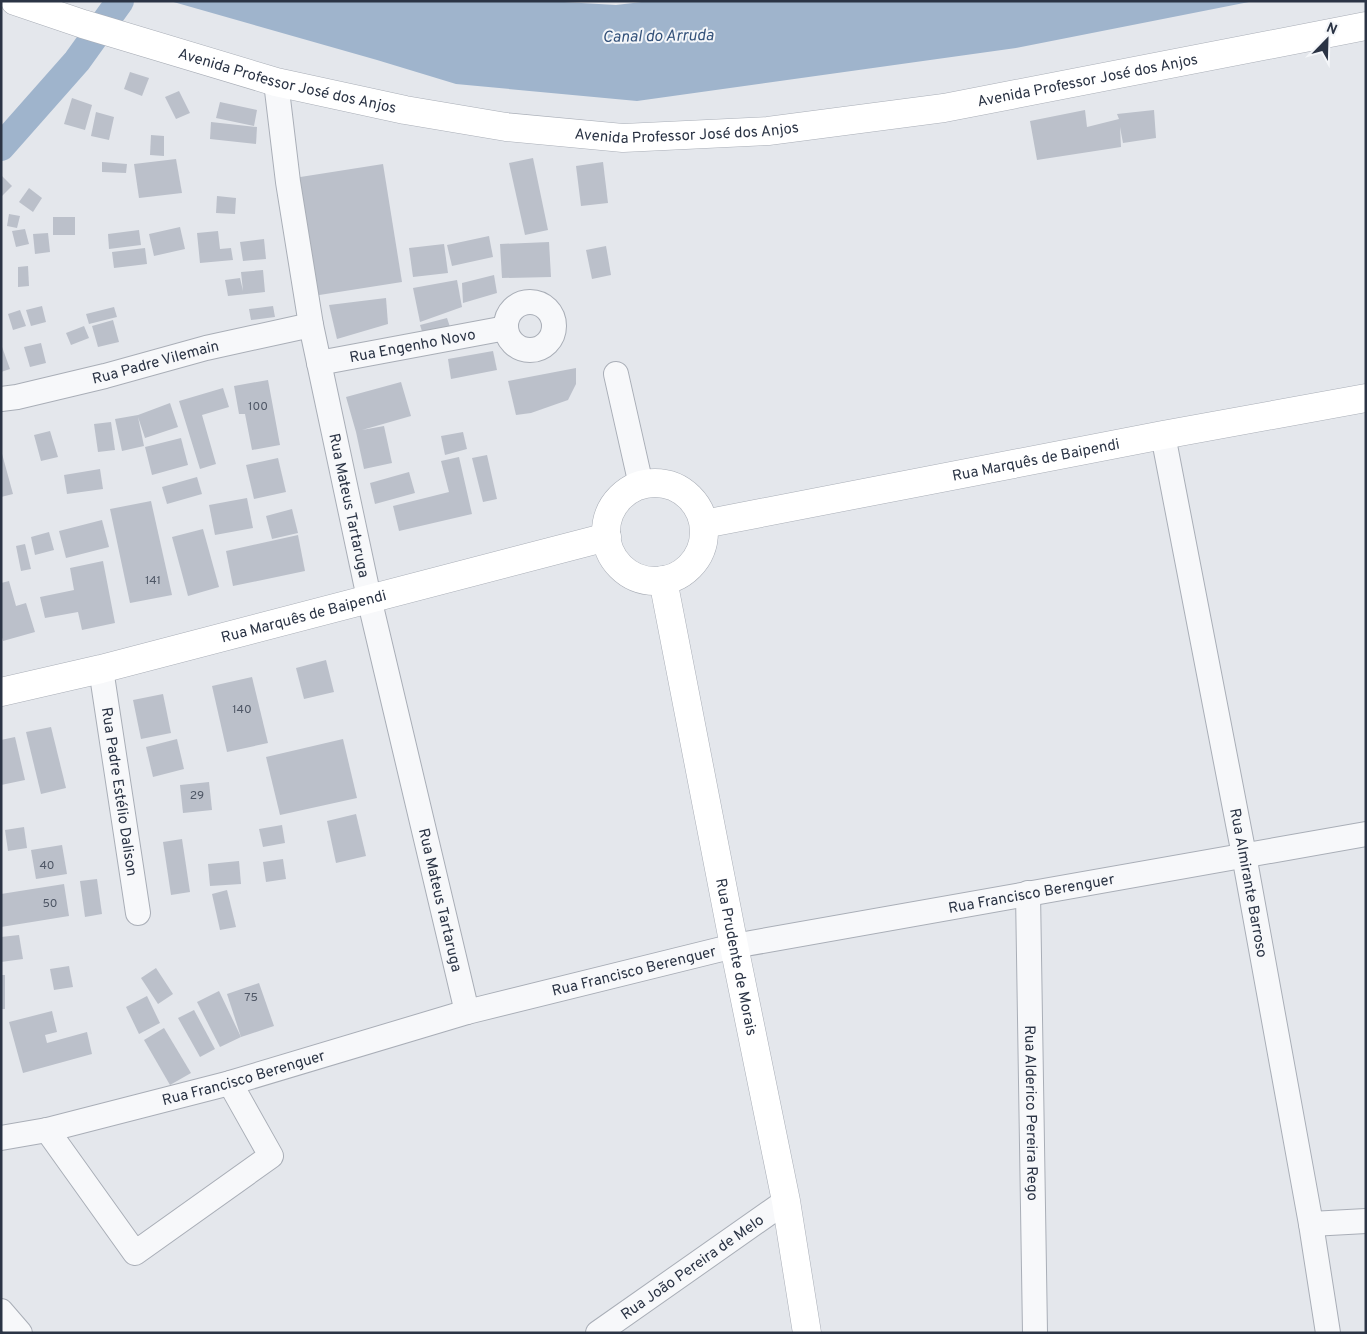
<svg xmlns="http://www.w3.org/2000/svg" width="1367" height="1334" font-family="Overpass,sans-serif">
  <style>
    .water { fill: #9fb4cc }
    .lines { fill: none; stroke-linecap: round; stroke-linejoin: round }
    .canal { stroke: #9fb4cc; stroke-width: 28 }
    .building { fill: #bbc0ca }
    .street-casing { stroke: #a9aeb7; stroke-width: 26 }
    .secondary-casing { stroke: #a9aeb7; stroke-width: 29 }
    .street { stroke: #f7f8fa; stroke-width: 24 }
    .secondary { stroke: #fff; stroke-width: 28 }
    .labels { text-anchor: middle; stroke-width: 4; stroke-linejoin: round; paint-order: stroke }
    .number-label { font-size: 12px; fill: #4f5766 }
    .street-label { font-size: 15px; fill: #2b3445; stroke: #f4f6f9 }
    .water-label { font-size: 16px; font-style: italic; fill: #34527a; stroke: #f4f6f9 }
  </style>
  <rect width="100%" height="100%" fill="#e4e7ec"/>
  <!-- water -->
  <path class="water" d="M170,1H547L616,5L650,1H1254L1016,48L637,101L456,84L377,60Z"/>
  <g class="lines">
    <!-- canal -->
    <path class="canal" d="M1,147L77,61L120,1"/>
  </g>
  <!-- building -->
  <g class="building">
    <path d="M130,72L149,78L142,96L124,89Z"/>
    <path d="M179,91L190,113L176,119L165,97Z"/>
    <path d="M72,98L92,105L85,130L64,124Z"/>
    <path d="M220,102L257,110L254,126L216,118Z"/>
    <path d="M1085,110L1087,127L1119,119L1117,114L1154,110L1156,138L1123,143L1120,127L1121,147L1037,160L1030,121Z"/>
    <path d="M96,112L114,117L109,140L91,136Z"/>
    <path d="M211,122L257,127L256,144L210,139Z"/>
    <path d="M151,135L164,136V156L150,155Z"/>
    <path d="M533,158L548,230L525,235L509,163Z"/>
    <path d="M176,159L182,193L139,198L134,164Z"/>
    <path d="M102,162L127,164L126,173L102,172Z"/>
    <path d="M603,162L608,203L581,206L576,166Z"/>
    <path d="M383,164L402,282L313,296L294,178Z"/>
    <path d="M1,175L12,186L1,197Z"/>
    <path d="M29,188L42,198L33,212L19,202Z"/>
    <path d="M217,196L236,198L235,214L216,213Z"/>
    <path d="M9,214L20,216L17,228L7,226Z"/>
    <rect x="53" y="217" width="22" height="18"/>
    <path d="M180,227L185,249L154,256L149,234Z"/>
    <path d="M25,229L29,244L16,247L12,231Z"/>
    <path d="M139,230L141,245L109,249L108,234Z"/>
    <path d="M218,231L220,249L231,248L233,260L200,263L197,233Z"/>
    <path d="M48,233L50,252L35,254L33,234Z"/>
    <path d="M489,236L493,257L452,266L447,245Z"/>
    <path d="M264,239L266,259L243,261L240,242Z"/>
    <path d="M549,242L551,277L502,278L500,244Z"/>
    <path d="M444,244L448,273L413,277L409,248Z"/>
    <path d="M606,246L611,275L592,279L586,250Z"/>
    <path d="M145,248L147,264L114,268L112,252Z"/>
    <path d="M28,266L29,286L18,287V267Z"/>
    <path d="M263,270L265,292L228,296L225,280L240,278L243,291L241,272Z"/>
    <path d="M494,275L497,293L463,303L462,283Z"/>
    <path d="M457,280L462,307L420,322L413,288Z"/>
    <path d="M386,298L388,324L337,339L329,305Z"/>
    <path d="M42,306L46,322L31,326L26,310Z"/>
    <path d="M273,306L275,317L251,320L249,309Z"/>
    <path d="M114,307L117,317L89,324L86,314Z"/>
    <path d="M20,310L26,326L13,330L8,314Z"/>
    <path d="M447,318L451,330L424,338L420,325Z"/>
    <path d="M113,320L119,342L98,347L92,326Z"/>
    <path d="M84,326L89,338L71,345L66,333Z"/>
    <path d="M41,343L46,363L30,367L24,347Z"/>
    <path d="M1,344L10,369L1,372Z"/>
    <path d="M493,351L497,370L451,379L448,359Z"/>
    <path d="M576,368V384L568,400L531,413L516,415L508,381Z"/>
    <path d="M268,380L280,445L252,450L245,414H239L234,386Z"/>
    <path d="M401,382L411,416L362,430L384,426L392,463L364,469L356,432L346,397Z"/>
    <path d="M223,388L229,407L202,415L216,464L200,469L179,401Z"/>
    <path d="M170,403L178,427L145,438L138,417L144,446L122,451L115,419L138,415Z"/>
    <path d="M111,422L115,450L98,452L94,424Z"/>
    <path d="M50,431L58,457L41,461L34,435Z"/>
    <path d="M463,432L467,449L445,455L441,436Z"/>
    <path d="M181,438L188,465L152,475L145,447Z"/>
    <path d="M1,450L13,494L1,497Z"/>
    <path d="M487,455L497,499L483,502L472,458Z"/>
    <path d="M459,457L472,514L399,531L393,506L449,492L441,461Z"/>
    <path d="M278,458L286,492L254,499L246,465Z"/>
    <path d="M100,469L103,489L67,494L64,475Z"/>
    <path d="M409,472L415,493L375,504L370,483Z"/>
    <path d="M197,477L202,494L167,504L162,487Z"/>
    <path d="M247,498L253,528L215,535L209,505Z"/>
    <path d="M151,501L172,595L130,603L110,509Z"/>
    <path d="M292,509L298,533L272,539L266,516Z"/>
    <path d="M102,520L109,547L66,558L59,531Z"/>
    <path d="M203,529L219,587L188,596L172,537Z"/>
    <path d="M49,532L54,550L35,555L31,537Z"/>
    <path d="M298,535L305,571L233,586L226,551Z"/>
    <path d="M25,544L31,569L21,571L16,546Z"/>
    <path d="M103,561L115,623L82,630L78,612L45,618L40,597L74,590L70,568Z"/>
    <path d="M9,581L16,606L26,603L35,632L3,641L1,634V583Z"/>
    <path d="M326,660L334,692L304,699L296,668Z"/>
    <path d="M252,677L268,743L227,752L212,686Z"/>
    <path d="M163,694L171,733L141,739L133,700Z"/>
    <path d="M51,727L66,788L41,794L26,732Z"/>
    <path d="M15,737L25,780L1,785V740Z"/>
    <path d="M177,739L184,769L153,777L146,747Z"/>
    <path d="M343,739L357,798L280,815L266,757Z"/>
    <path d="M209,782L212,810L183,813L180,785Z"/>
    <path d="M356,814L366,856L336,863L327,821Z"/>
    <path d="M282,825L285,843L263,847L259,829Z"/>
    <path d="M24,827L27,848L8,851L5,830Z"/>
    <path d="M182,839L190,892L171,895L163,842Z"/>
    <path d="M62,845L67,874L36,879L31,850Z"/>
    <path d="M283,859L286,879L266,882L263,862Z"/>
    <path d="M239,861L241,884L210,886L208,864Z"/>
    <path d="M97,879L102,914L85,917L80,881Z"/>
    <path d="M64,884L69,916L1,927V894Z"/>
    <path d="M227,890L236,927L220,930L212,894Z"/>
    <path d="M19,935L23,959L1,962V937Z"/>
    <path d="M69,966L73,987L54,990L50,969Z"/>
    <path d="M156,968L173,994L158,1004L141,978Z"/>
    <rect x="1" y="975" width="4" height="34"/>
    <path d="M259,983L274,1026L241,1037L227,994Z"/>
    <path d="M219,991L241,1037L220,1047L197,1002Z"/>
    <path d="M147,996L160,1023L139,1034L126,1007Z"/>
    <path d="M194,1010L215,1049L200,1057L178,1018Z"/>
    <path d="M52,1011L57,1032L45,1035L47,1043L87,1032L92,1054L23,1073L9,1022Z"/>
    <path d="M164,1028L191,1073L170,1085L144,1040Z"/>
  </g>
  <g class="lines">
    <!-- street casing -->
    <g class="street-casing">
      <g id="street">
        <path id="s1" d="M276,82L288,182L311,325L369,598L467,1012"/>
        <circle cx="530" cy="326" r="24"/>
        <path id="s2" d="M319,363L506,328"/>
        <path d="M616,374L641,485"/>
        <path id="s3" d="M1,399L17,397L105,376L206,348L311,325"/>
        <path id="s4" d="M1163,435L1244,855L1311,1224L1328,1333"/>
        <path id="s5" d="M101,669L138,913"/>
        <path id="s6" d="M1028,893L1035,1333"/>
        <path d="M47,1130L135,1253L271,1156L230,1083"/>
        <path id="s7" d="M1,1138L47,1130L230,1083L467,1012L734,946L1366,834"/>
        <path d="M1311,1224L1366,1221"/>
        <path d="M1,1311L20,1333"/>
        <path id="s8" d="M598,1333L786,1201"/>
      </g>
    </g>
    <!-- secondary casing -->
    <g class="secondary-casing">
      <g id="secondary">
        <path id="s9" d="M15,1L83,24L276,82L405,110L506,127L623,138L768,131L944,108L1366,26"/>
        <circle cx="655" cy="532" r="49"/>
        <path id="s10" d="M704,524L1163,435L1366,398"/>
        <path id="s11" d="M663,580L734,946L786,1201L807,1333"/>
        <path id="s12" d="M1,692L101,669L607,537"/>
      </g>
    </g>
    <!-- street -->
    <use href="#street" class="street"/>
    <!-- secondary -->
    <use href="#secondary" class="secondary"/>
  </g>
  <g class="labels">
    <!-- number labels -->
    <g class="number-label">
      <text x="258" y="410">100</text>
      <text x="153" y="584">141</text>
      <text x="242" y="713">140</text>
      <text x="197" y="799">29</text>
      <text x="47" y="869">40</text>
      <text x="50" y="907">50</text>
      <text x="251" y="1001">75</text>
    </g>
    <!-- street labels -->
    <g class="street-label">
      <text dy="5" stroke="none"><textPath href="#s9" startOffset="284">Avenida Professor José dos Anjos</textPath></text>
      <text dy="5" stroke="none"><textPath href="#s9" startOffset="1094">Avenida Professor José dos Anjos</textPath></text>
      <text dy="5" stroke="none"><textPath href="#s9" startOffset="689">Avenida Professor José dos Anjos</textPath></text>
      <text dy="5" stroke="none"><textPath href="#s2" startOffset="95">Rua Engenho Novo</textPath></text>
      <text dy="5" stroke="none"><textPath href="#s3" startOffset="159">Rua Padre Vilemain</textPath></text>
      <text dy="5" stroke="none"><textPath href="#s10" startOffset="338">Rua Marquês de Baipendi</textPath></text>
      <text dy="5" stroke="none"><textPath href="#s1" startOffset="430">Rua Mateus Tartaruga</textPath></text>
      <text dy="5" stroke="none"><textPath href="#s12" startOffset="312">Rua Marquês de Baipendi</textPath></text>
      <text dy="5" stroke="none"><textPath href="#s5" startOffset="124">Rua Padre Estélio Dalison</textPath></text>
      <text dy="5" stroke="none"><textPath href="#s4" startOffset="456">Rua Almirante Barroso</textPath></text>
      <text dy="5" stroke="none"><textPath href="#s7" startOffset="1060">Rua Francisco Berenguer</textPath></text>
      <text dy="5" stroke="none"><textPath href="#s1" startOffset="835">Rua Mateus Tartaruga</textPath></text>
      <text dy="5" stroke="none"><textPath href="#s11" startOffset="384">Rua Prudente de Morais</textPath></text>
      <text dy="5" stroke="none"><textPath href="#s7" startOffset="655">Rua Francisco Berenguer</textPath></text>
      <text dy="5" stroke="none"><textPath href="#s7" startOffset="250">Rua Francisco Berenguer</textPath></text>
      <text dy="5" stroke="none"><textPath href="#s6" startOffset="220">Rua Alderico Pereira Rego</textPath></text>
      <text dy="5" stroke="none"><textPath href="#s8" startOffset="115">Rua João Pereira de Melo</textPath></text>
    </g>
    <!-- water labels -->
    <g class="water-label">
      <text transform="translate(658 35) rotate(-1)" y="6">Canal do Arruda</text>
    </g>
  </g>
  <!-- border -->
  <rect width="1367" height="1334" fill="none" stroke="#2b3445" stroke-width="5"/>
  <!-- north arrow -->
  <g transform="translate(1327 40) rotate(23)" stroke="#f4f6f9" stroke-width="4" paint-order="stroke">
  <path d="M0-4L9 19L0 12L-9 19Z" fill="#2b3445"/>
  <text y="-8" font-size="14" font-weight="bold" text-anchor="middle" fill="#2b3445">N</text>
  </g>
</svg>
